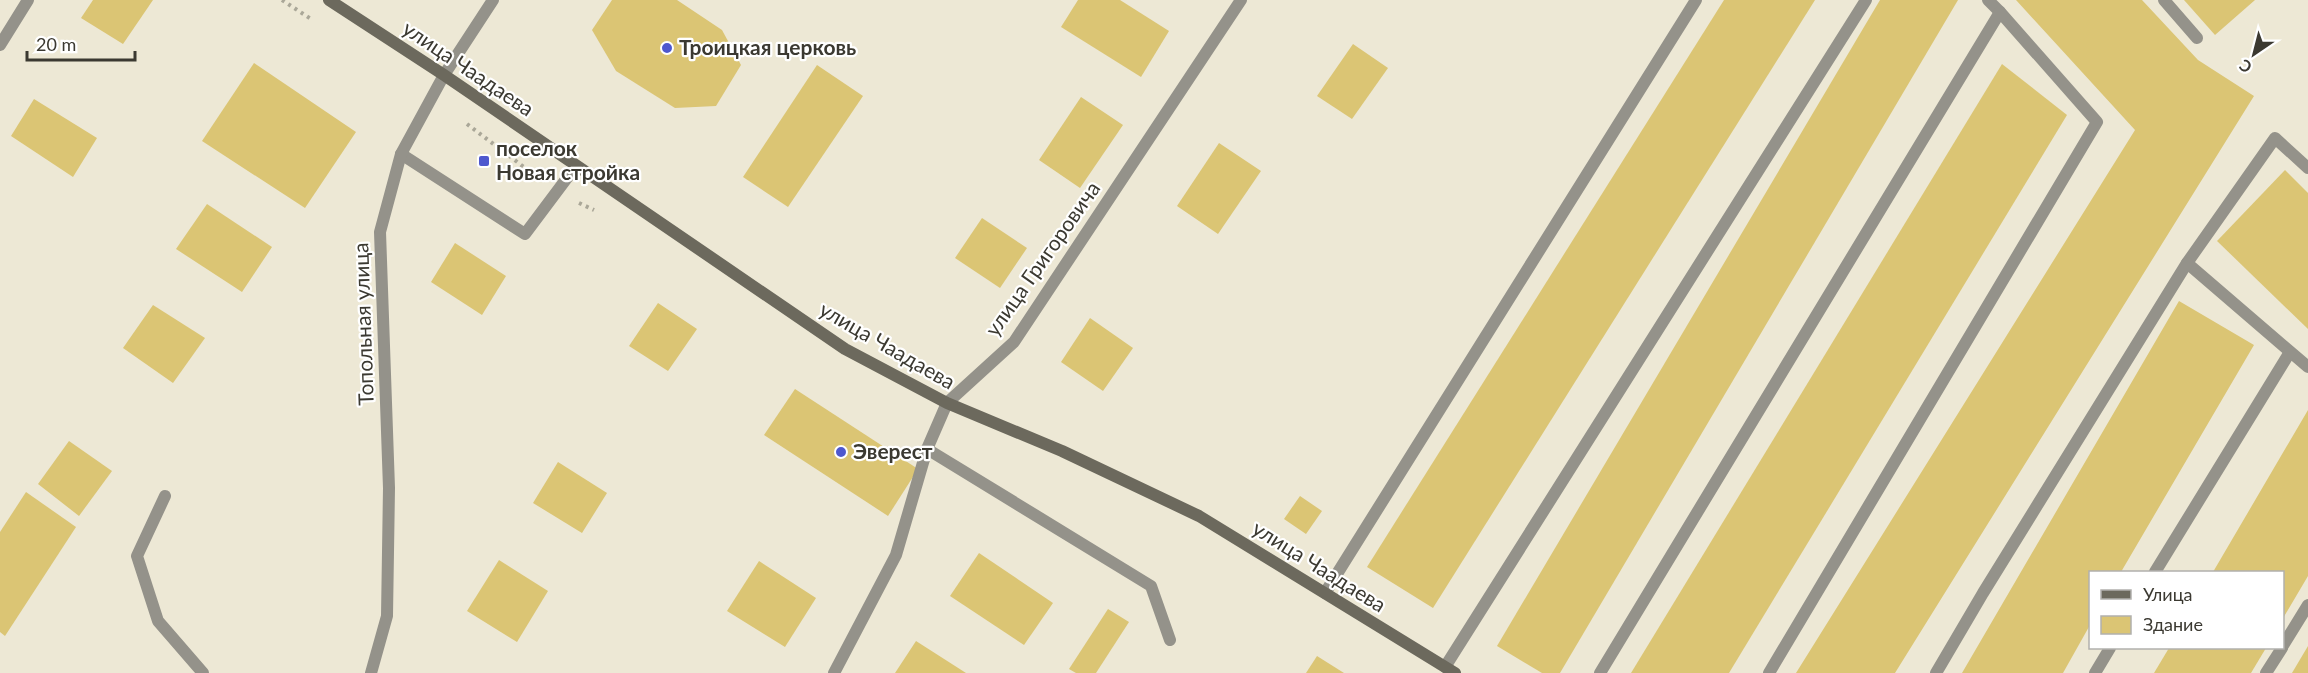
<svg xmlns="http://www.w3.org/2000/svg" width="2308" height="673" font-family="Lato,sans-serif">
  <style>
    .building { fill: #dbc574 }
    .lines { fill: none; stroke-linecap: round; stroke-linejoin: round }
    .path { stroke: #aaa798; stroke-width: 4; stroke-dasharray: 3 4.5; stroke-linecap: butt }
    .lane { stroke: #94928a; stroke-width: 12 }
    .street { stroke: #94928a; stroke-width: 12 }
    .secondary { stroke: #6c695d; stroke-width: 12 }
    .poi-dot { fill: #4e58ce; stroke: #fff; stroke-width: 2 }
    .labels { text-anchor: middle; stroke-width: 4.5; stroke-linejoin: round; paint-order: stroke }
    .poi-label { font-size: 21px; font-weight: bold; fill: #3b3931; stroke: #fff; text-anchor: start }
    .street-label { font-size: 21px; fill: #3b3931; stroke: #fff }
  </style>
  <rect width="100%" height="100%" fill="#ede8d5"/>
  <!-- building -->
  <g class="building">
    <path d="M93,0H153L123,44L81,18Z"/>
    <path d="M612,0H677L722,30L741,65L716,106L675,108L616,71L592,30Z"/>
    <path d="M1078,0H1120L1169,31L1141,77L1061,27Z"/>
    <path d="M1724,0H1815L1433,608L1367,567Z"/>
    <path d="M1880,0H1958L1560,673H1542L1497,646Z"/>
    <path d="M2016,0H2142L2198,60L2254,96L1895,673H1796L2135,130Z"/>
    <path d="M2184,0H2255L2215,35Z"/>
    <path d="M1353,44L1388,68L1352,119L1317,96Z"/>
    <path d="M254,63L356,132L305,208L202,141Z"/>
    <path d="M2002,64L2067,115L1729,673H1631Z"/>
    <path d="M817,65L863,96L788,207L743,177Z"/>
    <path d="M1081,97L1123,125L1080,188L1039,160Z"/>
    <path d="M34,99L97,138L73,177L11,136Z"/>
    <path d="M1219,143L1261,171L1218,234L1177,206Z"/>
    <path d="M2285,170L2308,193V329L2217,241Z"/>
    <path d="M207,204L272,247L242,292L176,249Z"/>
    <path d="M982,218L1027,248L1000,288L955,258Z"/>
    <path d="M455,243L506,276L482,315L431,282Z"/>
    <path d="M2179,301L2254,345L2121,572H2090V625L2063,673H1962Z"/>
    <path d="M658,303L697,329L668,371L629,346Z"/>
    <path d="M153,305L205,338L173,383L123,348Z"/>
    <path d="M1090,318L1133,348L1103,391L1061,362Z"/>
    <path d="M795,389L918,469L888,516L764,435Z"/>
    <path d="M2308,410V576L2282,620V572H2213Z"/>
    <path d="M69,441L112,471L79,516L38,484Z"/>
    <path d="M558,462L607,493L582,533L533,503Z"/>
    <path d="M26,492L76,527L5,636L0,632V532Z"/>
    <path d="M1300,496L1322,511L1306,534L1284,519Z"/>
    <path d="M979,553L1053,603L1024,645L950,596Z"/>
    <path d="M499,560L548,591L517,642L467,611Z"/>
    <path d="M759,561L816,598L785,647L727,611Z"/>
    <path d="M1108,609L1129,622L1096,673H1076L1069,669Z"/>
    <path d="M916,641L966,673H895Z"/>
    <path d="M2308,646V673H2292Z"/>
    <path d="M2169,648H2266L2251,673H2154Z"/>
    <path d="M1317,656L1344,673H1306Z"/>
  </g>
  <g class="lines">
    <!-- path -->
    <g class="path">
      <path d="M282,0L311,19"/>
      <path d="M467,124L537,177"/>
      <path d="M579,203L594,210"/>
    </g>
    <!-- lane -->
    <g class="lane">
      <path d="M1988,0L2000,12"/>
      <path d="M2164,0L2197,38"/>
      <path d="M401,154L525,234L576,166"/>
      <path d="M2308,168L2275,138L2187,263L2308,367"/>
      <path d="M927,449L1151,586L1170,640"/>
      <path d="M165,496L137,556L158,621L203,673"/>
      <path d="M2155,572L2290,352"/>
      <path d="M1325,593L1696,0"/>
      <path d="M2282,647L2308,605"/>
      <path d="M1445,667L1866,0"/>
      <path d="M1600,673L2000,12L2097,122L1769,673"/>
      <path d="M1936,673L1983,593L2187,263"/>
      <path d="M2095,673L2110,648"/>
      <path d="M2266,673L2282,648"/>
    </g>
    <!-- street -->
    <g class="street">
      <path d="M0,45L28,0"/>
      <path d="M371,673L387,616L389,488L380,232L401,154L444,75L493,0"/>
      <path d="M834,673L896,555L927,449L947,403L1014,342L1241,0"/>
    </g>
    <!-- secondary -->
    <path class="secondary" d="M329,0L444,75L845,349L947,403L1062,451L1199,516L1455,673"/>
  </g>
  <!-- markers -->
  <g class="poi-dot">
    <circle cx="667" cy="48" r="6"/>
    <rect x="478" y="155" width="12" height="12" rx="3"/>
    <circle cx="841" cy="452" r="6"/>
  </g>
  <g class="labels">
    <!-- poi labels -->
    <g class="poi-label">
      <text x="679" y="55">Троицкая церковь</text>
      <text x="496" y="156">поселок<tspan x="496" dy="24">Новая стройка</tspan></text>
      <text x="853" y="459">Эверест</text>
    </g>
    <!-- street labels -->
    <g class="street-label">
      <text transform="translate(468 69) rotate(34)" y="7">улица Чаадаева</text>
      <text transform="translate(1043 259) rotate(-55)" y="7">улица Григоровича</text>
      <text transform="translate(364 324) rotate(-92)" y="7">Топольная улица</text>
      <text transform="translate(887 346) rotate(30)" y="7">улица Чаадаева</text>
      <text transform="translate(1319 567) rotate(32)" y="7">улица Чаадаева</text>
    </g>
  </g>
  <!-- legend -->
  <rect x="2089" y="571" width="195" height="78" fill="#ffffff" stroke="#b1b0ad" stroke-width="1.5"/>
  <rect x="2101" y="590" width="30" height="9" fill="#6c695d" stroke="#b1b0ad" stroke-width="1.5"/>
  <text x="2143" y="601" font-size="18" fill="#3b3931">Улица</text>
  <rect x="2101" y="616" width="30" height="18" fill="#dbc574" stroke="#b1b0ad" stroke-width="1.5"/>
  <text x="2143" y="631" font-size="18" fill="#3b3931">Здание</text>
  <!-- north arrow -->
  <g transform="translate(2254 54) rotate(215)" stroke="#ffffff" stroke-width="4.5" paint-order="stroke">
  <path d="M0-4.5L10 22L0 15L-10 22Z" fill="#3b3931"/>
  <text y="-9" font-size="16" font-weight="bold" text-anchor="middle" fill="#3b3931">С</text>
  </g>
  <!-- scale -->
  <path d="M27 51v9h108v-9" fill="none" stroke="#3b3931" stroke-width="3"/>
  <text x="36" y="51" font-size="18" fill="#3b3931" stroke="#ffffff" stroke-width="4.5" paint-order="stroke">20 m</text>
</svg>
